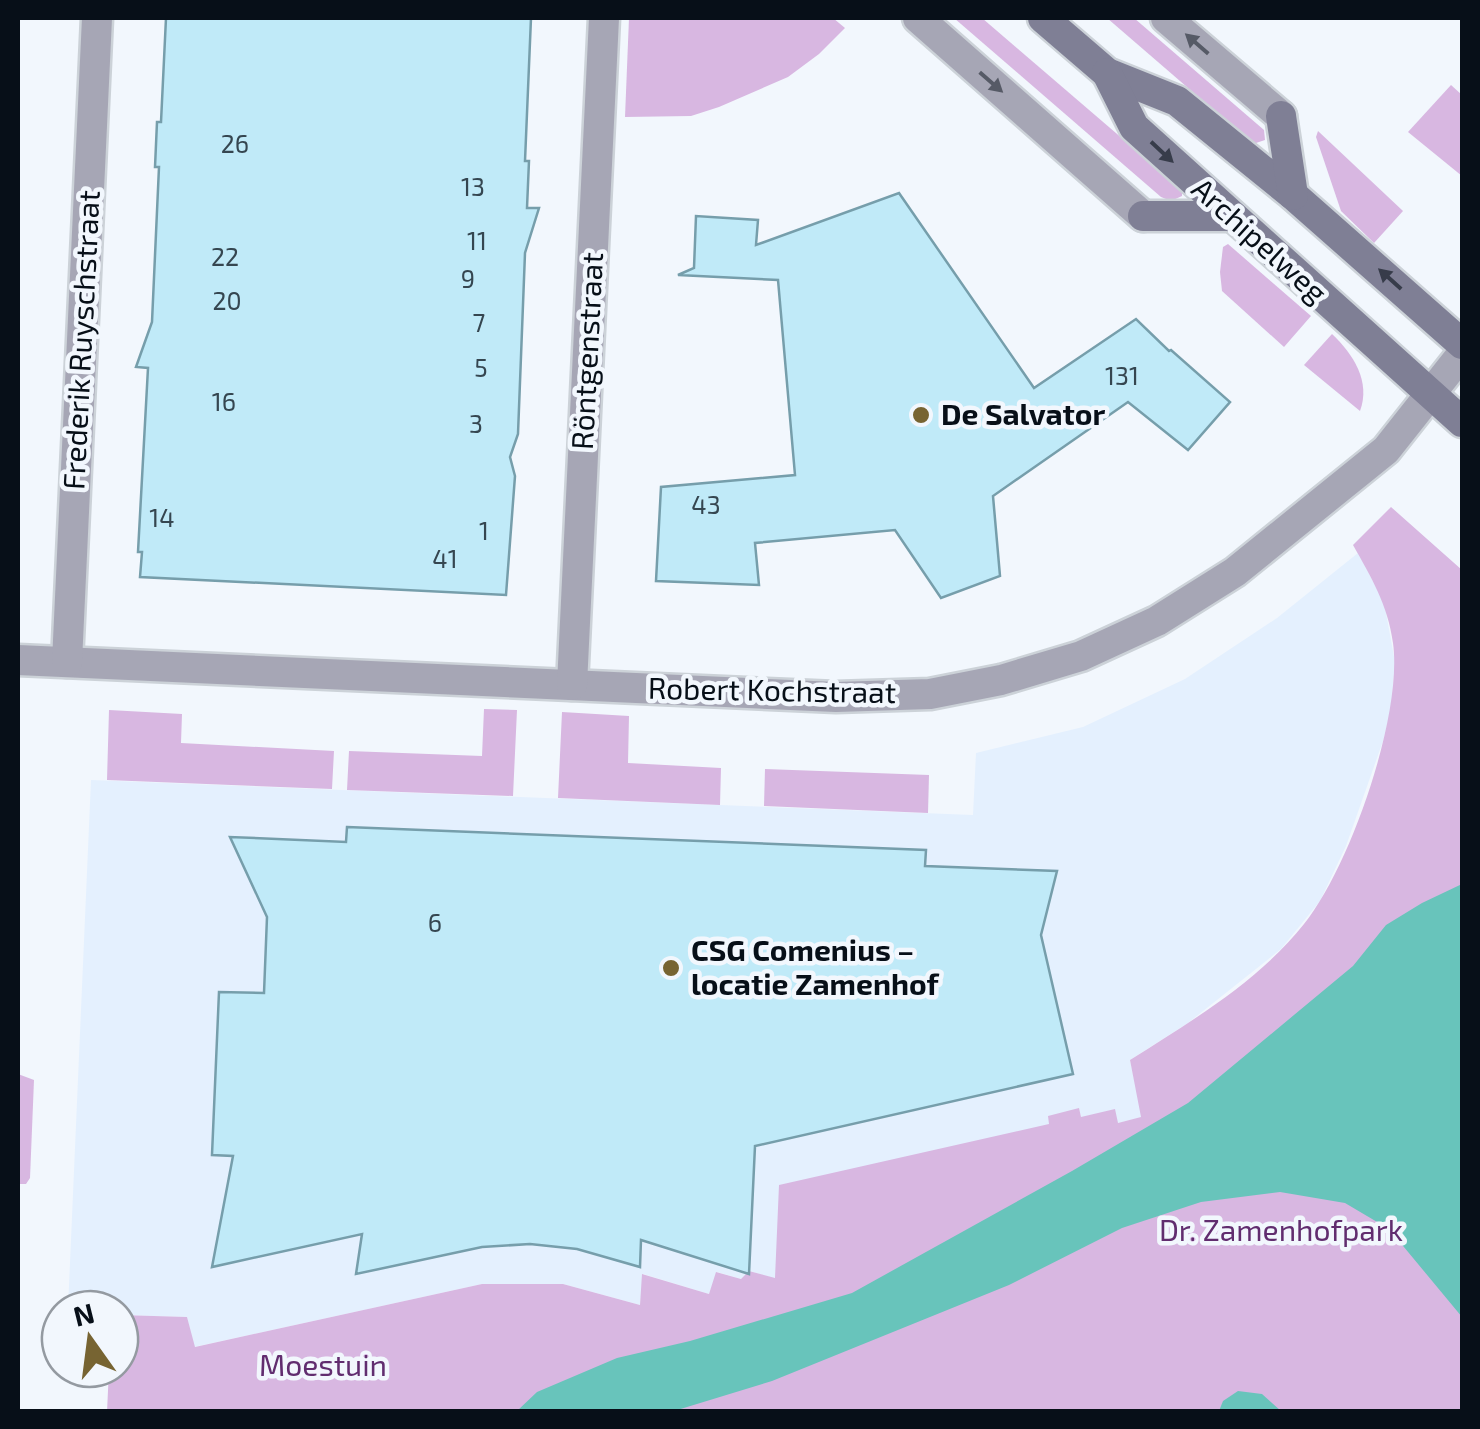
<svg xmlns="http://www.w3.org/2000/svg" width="1480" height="1429" font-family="'Exo 2',sans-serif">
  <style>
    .built { fill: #e4f0fe }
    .green { fill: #d8b7e1 }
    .water { fill: #68c4bb }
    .building { fill: #c0eaf8; stroke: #769eab; stroke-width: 2.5 }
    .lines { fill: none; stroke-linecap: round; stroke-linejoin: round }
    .minor-casing { stroke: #ccd2d8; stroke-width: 35 }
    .secondary-casing { stroke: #ccd2d8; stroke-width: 35 }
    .minor { stroke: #a6a6b5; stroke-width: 30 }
    .secondary { stroke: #7f7f95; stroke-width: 30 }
    .oneway { fill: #565a66 }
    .oneway2 { fill: #373c4a }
    .poi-dot { fill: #776432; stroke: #f2f7fd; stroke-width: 4 }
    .labels { text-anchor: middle; stroke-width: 9; stroke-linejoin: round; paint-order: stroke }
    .number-label { font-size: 25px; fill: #354650 }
    .street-label { font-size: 30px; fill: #070f18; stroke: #f2f7fd }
    .poi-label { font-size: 30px; font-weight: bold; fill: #070f18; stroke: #f2f7fd; text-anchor: start }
    .park-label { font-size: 30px; fill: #612d6f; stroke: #f2f7fd }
  </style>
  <rect width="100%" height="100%" fill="#f2f7fd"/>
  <!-- built -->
  <path class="built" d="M1358,553L1384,602L1395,662L1391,709L1383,741L1346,846L1320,901L1281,949L1188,1023L1130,1060L1142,1117L1118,1123L1081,1117L1079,1109L775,1279L750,1271L741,1279L717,1272L709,1294L643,1274L640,1305L563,1284H482L194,1347L187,1317L120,1315V1309H68L91,780L973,815L976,753L1083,727L1185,679L1277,618Z"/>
  <!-- green -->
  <g class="green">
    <path d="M629,18H833L845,28L819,54L788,77L719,107L691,116L625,117Z"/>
    <path d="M954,18H982L1173,182L1182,190V196L1171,201L1161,197Z"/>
    <path d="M1107,18H1134L1264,130L1265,140L1253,144Z"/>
    <path d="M1451,85L1462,95V176L1408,132Z"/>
    <path d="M1318,131L1403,211L1374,243L1341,211L1316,137Z"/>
    <path d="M1228,244L1311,316L1284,347L1222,291L1220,272L1223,247Z"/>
    <path d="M1332,334C1353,354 1371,381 1360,411L1304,365Z"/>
    <path d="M1391,507L1462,570V1411L107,1412L109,1369H120V1315L187,1317L195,1347L482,1284H563L640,1305L642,1274L709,1294L716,1272L741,1279L749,1271L775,1278L779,1185L1049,1124L1048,1116L1079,1108L1081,1117L1115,1109L1118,1123L1141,1117L1130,1060C1190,1022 1259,981 1304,924C1350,867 1403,715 1393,643C1388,605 1371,577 1353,545Z"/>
    <path d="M484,709L517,710L513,796L347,790L349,751L482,756Z"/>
    <path d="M109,710L182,714L181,743L334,751L332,789L107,780Z"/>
    <path d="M562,712L629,716L628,763L721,768L720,805L558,798Z"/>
    <path d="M765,769L929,775L928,813L764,806Z"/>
    <path d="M18,1074L34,1080L30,1178L26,1184H18Z"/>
  </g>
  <!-- water -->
  <g class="water">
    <path d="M1462,884V1317L1389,1229L1345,1203L1280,1192L1201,1202L1122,1228L1009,1285L772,1381L674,1411H517L537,1392L617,1358L690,1341L852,1293L1072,1171L1188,1103L1353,966L1386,925L1422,903Z"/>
    <path d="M1238,1391L1262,1394L1281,1411H1219L1223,1401Z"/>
  </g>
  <!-- building -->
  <g class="building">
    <path d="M166,18H531L525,161H529L527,208H539L525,253L518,434L510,457L515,476L506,595L140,577L142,552H138L148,368L136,367L152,322L159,167H155L157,122H161Z"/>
    <path d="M899,193L1034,388L1136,319L1169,351L1171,350L1230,402L1188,450L1128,402L993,496L1000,576L941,598L895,530L755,543L759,585L656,581L661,487L795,475L778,280L678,275L694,268L696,216L758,220L756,245Z"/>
    <path d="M347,827L926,850L925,866L1057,871L1041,935L1073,1074L755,1146L749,1274L641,1240L640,1267L577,1249L530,1244L482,1247L356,1274L362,1234L212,1267L233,1156L212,1155L219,992L264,993L267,917L230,837L346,842Z"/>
  </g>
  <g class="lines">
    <!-- minor casing -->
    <g class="minor-casing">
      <g id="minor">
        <path d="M918,18L1143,216"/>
        <path d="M1166,18L1281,116"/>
        <path d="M18,660L836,697L930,694L1001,680L1081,656L1157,621L1235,572L1386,450L1462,354"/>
        <path d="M67,662L97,18"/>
        <path d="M572,685L604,18"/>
      </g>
    </g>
    <!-- secondary casing -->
    <g class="secondary-casing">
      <g id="secondary">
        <path d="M1043,18L1107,73L1177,101L1293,195L1462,344"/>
        <path d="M1107,73L1134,127L1462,422"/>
        <path d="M1281,116L1293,195"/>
        <path d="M1143,216H1230"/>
      </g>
    </g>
    <!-- minor -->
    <use href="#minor" class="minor"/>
    <!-- secondary -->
    <use href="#secondary" class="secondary"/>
  </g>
  <!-- one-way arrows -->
  <defs><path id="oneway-solid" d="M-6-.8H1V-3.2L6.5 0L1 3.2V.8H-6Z" transform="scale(2.5)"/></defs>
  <g class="oneway">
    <use href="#oneway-solid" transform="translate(1197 44) rotate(-139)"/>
    <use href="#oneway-solid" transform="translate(991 82) rotate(41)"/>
  </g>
  <g class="oneway2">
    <use href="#oneway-solid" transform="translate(1162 152) rotate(43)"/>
    <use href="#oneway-solid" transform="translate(1390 279) rotate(-138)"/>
  </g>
  <!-- markers -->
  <g class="poi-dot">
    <circle cx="921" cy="415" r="10"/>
    <circle cx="671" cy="968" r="10"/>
  </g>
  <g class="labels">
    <!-- number labels -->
    <g class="number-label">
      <text x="235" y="153">26</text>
      <text x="473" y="196">13</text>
      <text x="477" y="250">11</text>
      <text x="225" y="266">22</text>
      <text x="468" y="288">9</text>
      <text x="227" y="310">20</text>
      <text x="479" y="332">7</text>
      <text x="481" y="377">5</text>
      <text x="1122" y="385">131</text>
      <text x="224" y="411">16</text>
      <text x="476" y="433">3</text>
      <text x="706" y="514">43</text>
      <text x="162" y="527">14</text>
      <text x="484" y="540">1</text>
      <text x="445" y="568">41</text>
      <text x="435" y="932">6</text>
    </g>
    <!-- street labels -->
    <g class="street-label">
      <text transform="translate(1259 241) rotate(42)" y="10">Archipelweg</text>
      <text transform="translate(82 340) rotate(-87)" y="10">Frederik Ruyschstraat</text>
      <text transform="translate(588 351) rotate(-87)" y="10">Röntgenstraat</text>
      <text transform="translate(772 691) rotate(1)" y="10">Robert Kochstraat</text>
    </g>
    <!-- poi labels -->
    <g class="poi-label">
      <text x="941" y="425">De Salvator</text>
      <text x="691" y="961">CSG Comenius –<tspan x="691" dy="34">locatie Zamenhof</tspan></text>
    </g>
    <!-- park labels -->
    <g class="park-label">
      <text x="1281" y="1241">Dr. Zamenhofpark</text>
      <text x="323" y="1376">Moestuin</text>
    </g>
  </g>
  <!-- border -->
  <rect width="1480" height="1429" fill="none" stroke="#070f18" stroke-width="40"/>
  <!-- north arrow -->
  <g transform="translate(90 1339) rotate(346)"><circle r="48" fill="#f2f7fd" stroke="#949aa1" stroke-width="2.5"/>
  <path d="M0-8L18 38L0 25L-18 38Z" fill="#776432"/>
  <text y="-15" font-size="28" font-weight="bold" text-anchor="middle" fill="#070f18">N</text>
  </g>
</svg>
